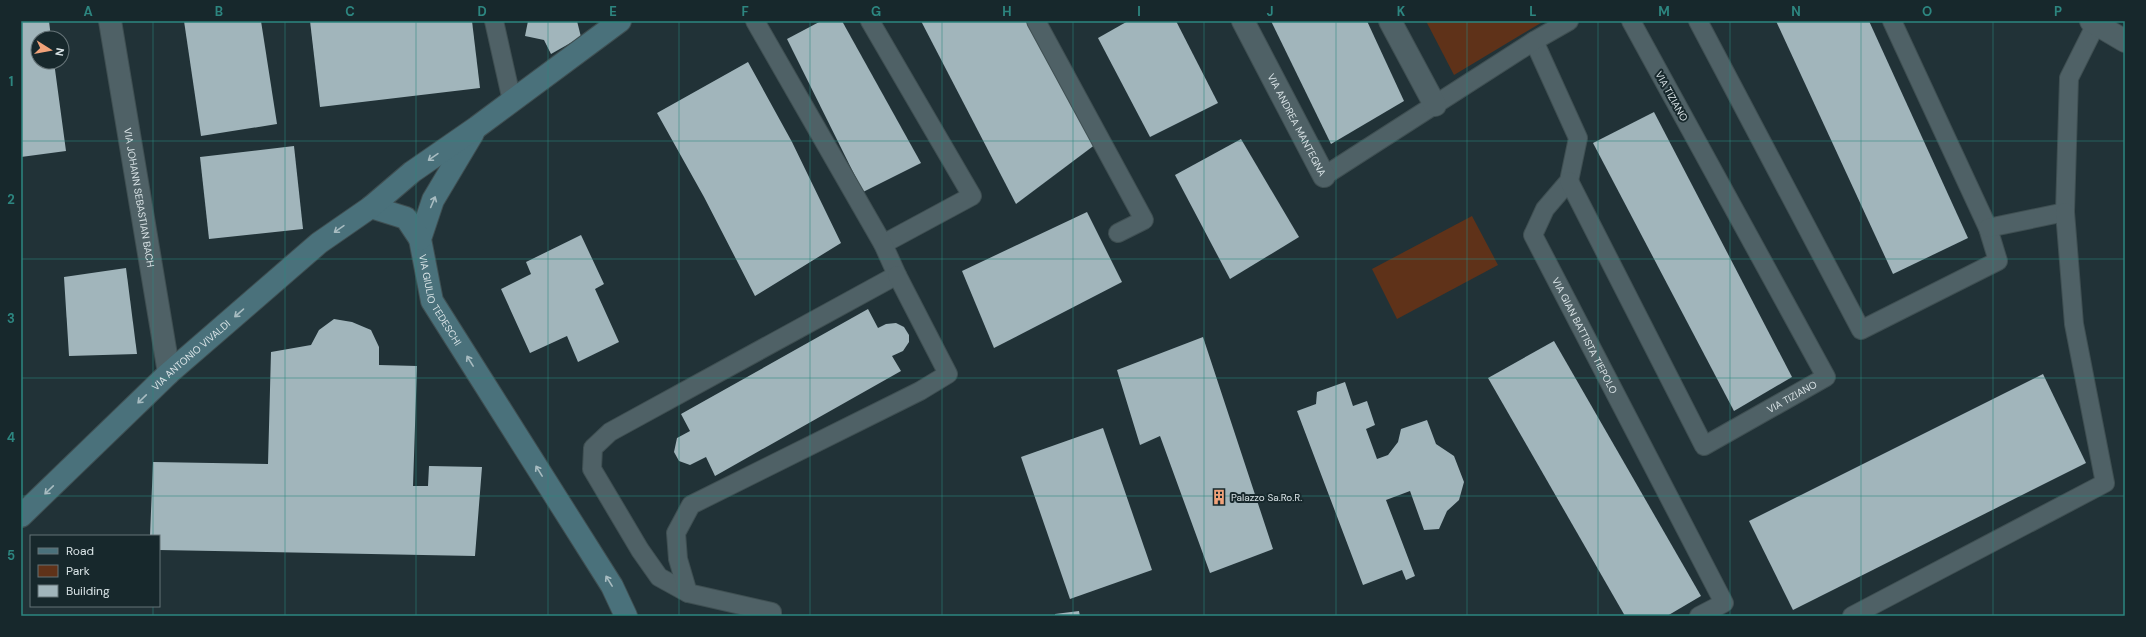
<svg xmlns="http://www.w3.org/2000/svg" width="2146" height="637" font-family="'DM Sans',sans-serif">
  <style>
    .green { fill: #5f3219 }
    .building { fill: #a1b5bb }
    .lines { fill: none; stroke-linecap: round; stroke-linejoin: round }
    .lane-casing { stroke: #3f4f52; stroke-width: 20 }
    .street-casing { stroke: #3f4f52; stroke-width: 24 }
    .secondary-casing { stroke: #3f4f52; stroke-width: 24 }
    .lane { stroke: #4f6166; stroke-width: 18 }
    .street { stroke: #4f6166; stroke-width: 22 }
    .secondary { stroke: #4a717b; stroke-width: 22 }
    .oneway { stroke: #a8bcc1 }
    .grid { fill: none; stroke: #2d8680; stroke-width: 1; stroke-opacity: 0.55 }
    .labels { text-anchor: middle; stroke-width: 4; stroke-linejoin: round; paint-order: stroke }
    .street-label { font-size: 10px; fill: #dae4e7; stroke: #17282c }
    .poi-label { font-size: 10px; fill: #dae4e7; stroke: #17282c; text-anchor: start }
    .neatline { fill: none; stroke: #2d8680; stroke-width: 1.5 }
    .grid-label { font-size: 13px; text-anchor: middle; font-weight: bold; fill: #2d8680 }
  </style>
  <rect width="100%" height="100%" fill="#213237"/>
  <!-- green -->
  <g class="green">
    <path d="M1426,21H1544L1454,75Z"/>
    <path d="M1472,216L1498,265L1397,319L1372,269Z"/>
  </g>
  <!-- building -->
  <g class="building">
    <path d="M21,21H49L51,38H38V62H54L66,151L21,157Z"/>
    <path d="M184,21H261L277,124L201,136Z"/>
    <path d="M310,21H472L480,88L320,107Z"/>
    <path d="M528,21H577L581,37L551,54L544,40L525,36Z"/>
    <path d="M821,21H842L921,163L863,192L787,39Z"/>
    <path d="M921,21H1027L1096,144L1016,204Z"/>
    <path d="M1128,21H1176L1218,103L1150,137L1098,38Z"/>
    <path d="M1271,21H1367L1404,101L1331,144Z"/>
    <path d="M1776,21H1869L1968,238L1893,274Z"/>
    <path d="M748,62L792,142L841,243L755,296L704,197L657,113Z"/>
    <path d="M1654,112L1792,377L1734,411L1593,143Z"/>
    <path d="M1241,139L1299,237L1230,279L1175,175Z"/>
    <path d="M294,146L303,229L209,239L200,157Z"/>
    <path d="M1087,212L1122,282L994,348L962,271Z"/>
    <path d="M581,235L604,284L595,289L619,342L578,362L567,336L530,353L501,289L531,274L526,262Z"/>
    <path d="M126,268L137,354L69,356L64,277Z"/>
    <path d="M868,309L878,328L886,324L896,323L904,327L909,335V342L903,351L892,356L901,371L715,476L706,457L690,465L679,461L674,452L677,438L690,431L681,414Z"/>
    <path d="M334,319L352,322L371,330L379,347V365L417,366L413,486H428L429,466L482,467L475,556L159,550V536H150L153,462L268,464L271,352L311,345L319,330Z"/>
    <path d="M1203,337L1273,549L1210,573L1160,436L1140,445L1117,370Z"/>
    <path d="M1554,341L1701,596L1667,616H1625L1488,378Z"/>
    <path d="M2043,374L2086,463L1793,610L1749,521Z"/>
    <path d="M1345,382L1353,406L1367,401L1375,425L1366,429L1377,459L1388,455L1398,442L1401,429L1427,420L1436,444L1454,456L1464,482L1459,500L1447,511L1439,529L1424,530L1410,491L1386,500L1415,576L1406,580L1402,570L1363,585L1297,411L1316,404L1317,392Z"/>
    <path d="M1103,428L1152,570L1070,599L1021,457Z"/>
    <path d="M1079,611L1080,616H1055V614Z"/>
  </g>
  <g class="lines">
    <!-- lane casing -->
    <g class="lane-casing">
      <g id="lane">
        <path d="M494,21L512,101"/>
        <path d="M870,21L972,196L883,244"/>
        <path d="M1036,21L1144,220L1118,233"/>
        <path d="M1698,21L1861,330L1998,261L1988,228L1892,21"/>
        <path id="s1" d="M1534,41L1578,138L1569,181L1545,209L1533,235L1724,603L1699,616"/>
        <path d="M1324,176L1534,41L1569,21"/>
        <path id="s2" d="M1569,181L1704,446L1826,377L1631,21"/>
        <path d="M1988,228L2065,212L2069,78L2096,24"/>
        <path d="M688,593L659,577L640,550L592,469L593,448L610,432L897,275L883,244L755,21"/>
        <path d="M772,616V612L688,593L678,559L676,533L691,505L920,391L948,374L897,275"/>
        <path d="M1852,616L2105,483L2074,324L2065,212"/>
      </g>
    </g>
    <!-- street casing -->
    <g class="street-casing">
      <g id="street">
        <path id="s3" d="M110,21L169,373"/>
        <path id="s4" d="M1243,21L1324,176"/>
        <path d="M1390,21L1435,105"/>
        <path d="M2091,21L2125,41"/>
      </g>
    </g>
    <!-- secondary casing -->
    <g class="secondary-casing">
      <g id="secondary">
        <path id="s5" d="M473,133L433,200L420,239L432,301L612,586L626,616"/>
        <path d="M371,207L406,218L420,239"/>
        <path id="s6" d="M21,516L169,373L319,243L371,207L412,172L477,127L620,21"/>
      </g>
    </g>
    <!-- lane -->
    <use href="#lane" class="lane"/>
    <!-- street -->
    <use href="#street" class="street"/>
    <!-- secondary -->
    <use href="#secondary" class="secondary"/>
  </g>
  <!-- one-way arrows -->
  <defs><path id="oneway-shaft" d="M-6 0H5M1.5-3L5.5 0L1.5 3" fill="none" stroke-width="1.6" stroke-linecap="round" stroke-linejoin="round"/></defs>
  <g class="oneway">
    <use href="#oneway-shaft" transform="translate(433 157) rotate(145)"/>
    <use href="#oneway-shaft" transform="translate(433 202) rotate(-67)"/>
    <use href="#oneway-shaft" transform="translate(339 229) rotate(145)"/>
    <use href="#oneway-shaft" transform="translate(239 313) rotate(139)"/>
    <use href="#oneway-shaft" transform="translate(470 361) rotate(-122)"/>
    <use href="#oneway-shaft" transform="translate(142 399) rotate(136)"/>
    <use href="#oneway-shaft" transform="translate(539 471) rotate(-122)"/>
    <use href="#oneway-shaft" transform="translate(49 490) rotate(136)"/>
    <use href="#oneway-shaft" transform="translate(609 581) rotate(-122)"/>
  </g>
  <!-- grid -->
  <path class="grid" d="M153,21V536M285,21V616M416,21V616M548,21V616M679,21V616M810,21V616M942,21V616M1073,21V616M1204,21V616M1336,21V616M1467,21V616M1598,21V616M1730,21V616M1861,21V616M1993,21V616M21,141H2125M21,259H2125M21,378H2125M21,496H2125M153,606V616"/>
  <!-- icons -->
  <defs>
    <g id="building-bare" transform="scale(1.2)"><path d="M-4-6H4V6H1V3H-1V6H-4ZM-2.5-4.3h1.7v1.8h-1.7ZM.8-4.3h1.7v1.8H.8ZM-2.5-1h1.7V.8h-1.7ZM.8-1h1.7V.8H.8Z" fill="#f0a27a" stroke="#17282c" stroke-width="2.5" paint-order="stroke"/></g>
  </defs>
  <g fill-rule="evenodd">
    <use href="#building-bare" x="1219" y="497"/>
  </g>
  <g class="labels">
    <!-- street labels -->
    <g class="street-label">
      <text transform="translate(1672 96) rotate(61)" y="4">VIA TIZIANO</text>
      <text dy="4" stroke="none"><textPath href="#s4" startOffset="117">VIA ANDREA MANTEGNA</textPath></text>
      <text dy="4" stroke="none"><textPath href="#s3" startOffset="179">VIA JOHANN SEBASTIAN BACH</textPath></text>
      <text dy="4" stroke="none"><textPath href="#s5" startOffset="184">VIA GIULIO TEDESCHI</textPath></text>
      <text dy="4" stroke="none"><textPath href="#s1" startOffset="329">VIA GIAN BATTISTA TIEPOLO</textPath></text>
      <text dy="4" stroke="none"><textPath href="#s6" startOffset="234">VIA ANTONIO VIVALDI</textPath></text>
      <text dy="4" stroke="none"><textPath href="#s2" startOffset="398">VIA TIZIANO</textPath></text>
    </g>
    <!-- poi labels -->
    <g class="poi-label">
      <text x="1231" y="501">Palazzo Sa.Ro.R.</text>
    </g>
  </g>
  <!-- border -->
  <rect width="2146" height="637" fill="none" stroke="#17282c" stroke-width="44"/>
  <!-- legend -->
  <rect x="30" y="535" width="130" height="72" fill="#17282c" stroke="#657377"/>
  <rect x="38" y="548" width="20" height="6" fill="#4a717b" stroke="#657377"/>
  <text x="66" y="555" font-size="12" fill="#dae4e7">Road</text>
  <rect x="38" y="565" width="20" height="12" fill="#5f3219" stroke="#657377"/>
  <text x="66" y="575" font-size="12" fill="#dae4e7">Park</text>
  <rect x="38" y="585" width="20" height="12" fill="#a1b5bb" stroke="#657377"/>
  <text x="66" y="595" font-size="12" fill="#dae4e7">Building</text>
  <!-- north arrow -->
  <g transform="translate(50 50) rotate(101)"><circle r="19" fill="#17282c" stroke="#657377"/>
  <path d="M0-3L7 15L0 10L-7 15Z" fill="#f0a27a"/>
  <text y="-6" font-size="11" font-weight="bold" text-anchor="middle" fill="#dae4e7">N</text>
  </g>
  <rect x="22" y="22" width="2102" height="593" class="neatline"/>
  <g class="grid-label">
    <text x="88" y="16">A</text>
    <text x="219" y="16">B</text>
    <text x="350" y="16">C</text>
    <text x="482" y="16">D</text>
    <text x="613" y="16">E</text>
    <text x="745" y="16">F</text>
    <text x="876" y="16">G</text>
    <text x="1007" y="16">H</text>
    <text x="1139" y="16">I</text>
    <text x="1270" y="16">J</text>
    <text x="1401" y="16">K</text>
    <text x="1533" y="16">L</text>
    <text x="1664" y="16">M</text>
    <text x="1796" y="16">N</text>
    <text x="1927" y="16">O</text>
    <text x="2058" y="16">P</text>
    <text x="11" y="86">1</text>
    <text x="11" y="204">2</text>
    <text x="11" y="323">3</text>
    <text x="11" y="442">4</text>
    <text x="11" y="560">5</text>
  </g>
</svg>
